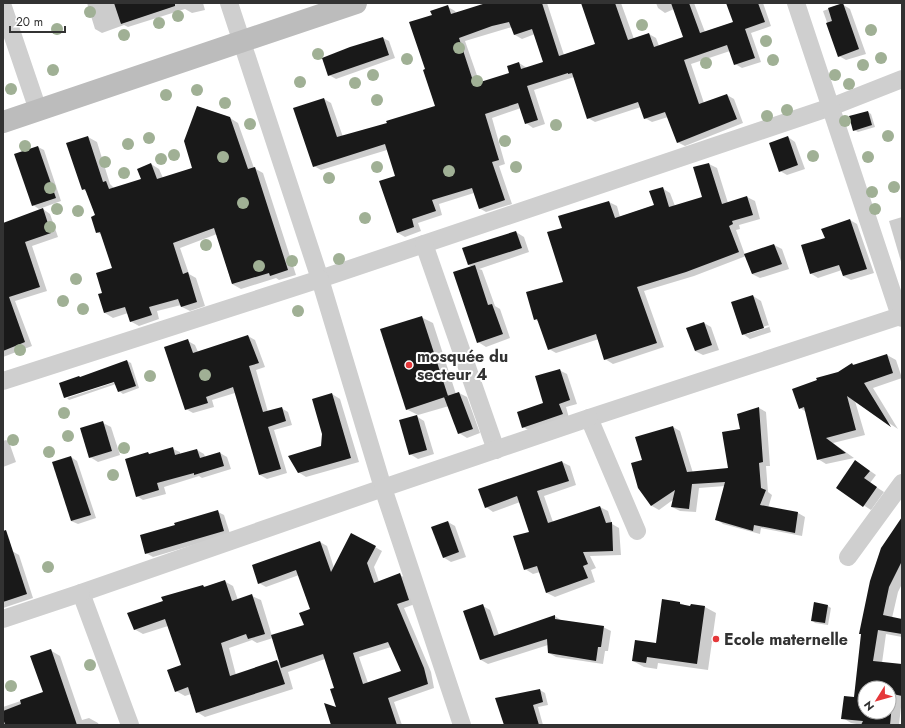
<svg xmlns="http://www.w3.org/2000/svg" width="905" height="728" font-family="Jost,sans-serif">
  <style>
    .shadow { fill: #0003; fill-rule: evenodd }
    .building { fill: #191919; fill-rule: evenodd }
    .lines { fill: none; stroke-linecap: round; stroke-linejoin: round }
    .street { stroke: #cfcfcf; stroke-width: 18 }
    .secondary { stroke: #bcbcbc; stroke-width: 22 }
    .tree { fill: #a0b095 }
    .poi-dot { fill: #e5383a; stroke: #fff; stroke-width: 1.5 }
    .labels { text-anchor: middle; stroke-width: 4; stroke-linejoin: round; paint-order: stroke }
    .poi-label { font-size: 16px; font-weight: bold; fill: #323232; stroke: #fff; text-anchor: start }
  </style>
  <rect width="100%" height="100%" fill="#fff"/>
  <!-- shadow -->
  <g class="shadow">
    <path d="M87,3H203L205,10L192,13L185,9L128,27L124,25L102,33L95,29Z"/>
    <path d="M486,3H547L564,55L596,44L582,3H621L634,39L649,34L656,38L659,46L685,38L674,9L665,13L658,8L656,3H694L705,32L741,20L753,3H763L771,26L751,33L761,62L742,68L735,64L730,51L691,64L704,103L727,95L734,99L743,123L685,146L677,142L668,117L652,122L645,118L641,107L595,122L588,118L574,77L534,90L545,124L533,128L526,123L521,108L492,118L505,164L499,166L512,204L486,212L479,208L474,193L439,204L442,215L418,223L421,231L405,237L398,233L396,176L387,150L321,170L314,166L324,99L331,103L343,137L388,124L437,106L426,70L433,16L448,7L455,11L456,13L486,4ZM512,27L515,35L522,39L535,34L544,62L527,68L519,63L510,74L480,84L465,41Z"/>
    <path d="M842,4L850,9L866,54L846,60L839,56L823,11Z"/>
    <path d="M383,38L389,41L395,58L336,79L329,75Z"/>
    <path d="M868,112L871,114L875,127L858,132L854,130Z"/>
    <path d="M230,118L238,123L254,168L263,173L296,275L279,280L276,278L241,289L232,284L217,234L180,248L189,274L196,278L205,306L190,311L182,307L181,305L157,311L159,319L139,326L130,321L128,313L113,318L105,313L99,295L103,293L113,268L102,235L97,232L96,216L87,192L83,189L67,144L88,137L97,142L110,184L114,188L142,180L151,164L159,169L163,178L193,168Z"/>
    <path d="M788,137L795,142L805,169L787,175L780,171Z"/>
    <path d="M38,147L44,150L61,201L39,209L33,205Z"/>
    <path d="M709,164L717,168L728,203L747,197L755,201L760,219L739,225L740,229L736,230L745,255L774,245L782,249L789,269L760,278L752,274L746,256L694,276L644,291L664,347L613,364L605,359L599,339L556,353L549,349L540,322L534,319L564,282L563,228L609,202L617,206L620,217L655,205L662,188L670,193L675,206L703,198Z"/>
    <path d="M43,209L50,214L58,237L32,246L47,291L15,301L32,346L3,357V224Z"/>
    <path d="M902,217V265L889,221Z"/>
    <path d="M850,220L857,224L874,273L851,280L843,276L842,270L818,278L810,273L826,239Z"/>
    <path d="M516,232L524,237L529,252L479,269L482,270L495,306L500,309L510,338L486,347L478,342L472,267L469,265L464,249Z"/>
    <path d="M753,296L761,301L771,332L750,339L743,334ZM769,325V327L747,334V332Z"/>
    <path d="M421,317L433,323L456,394L459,393L467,397L480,433L467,438L459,433L449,406L418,415L406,409Z"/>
    <path d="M704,323L711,327L719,350L703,355L695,351Z"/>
    <path d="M248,336L255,340L265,367L256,370L268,412L281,408L288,412L292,425L274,430L287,473L267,479L260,475L235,393L212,400L214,407L193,413L186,409L188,341L195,345L198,352Z"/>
    <path d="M887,355L896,360L902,378L873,388L898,429L855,401L865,435L833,443L854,458L826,464L818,459L806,412L800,408L838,373L852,364L855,365Z"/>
    <path d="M127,361L131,363L139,388L123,394L119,391L116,384L69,400L67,398L119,381V379L66,396V398L65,397L81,378Z"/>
    <path d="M559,370L567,374L577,404L566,407L569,418L530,431L523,427L544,404Z"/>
    <path d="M332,394L340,399L359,462L306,477L298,472L322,447Z"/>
    <path d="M759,408L766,412L770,466H766L768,492L772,495L768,508L798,513L805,517L802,536L761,528L760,534L723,524L716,519L725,486L699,488L696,512L680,511L672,507L674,499L659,510L652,506L638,486L643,461L673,427L680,431L693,473L729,469L741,429Z"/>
    <path d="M416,416L424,421L434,454L418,459L410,454Z"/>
    <path d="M103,423L111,427L120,455L98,462L90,457Z"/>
    <path d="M6,440L9,442L16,462L3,467V441Z"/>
    <path d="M173,449L180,452V454L197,450L204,454L205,457L220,453L227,457L231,469L202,478L199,476L164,487L166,494L143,500L137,496L150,455Z"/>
    <path d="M71,457L77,461L96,518L78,524L71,521Z"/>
    <path d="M856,461L876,475L870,483L884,492L871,510L837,488Z"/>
    <path d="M562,462L570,466L576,485L544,496L553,522L600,507L608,511L612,524L619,528L621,555L590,556L596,568L591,570L595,582L555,597L547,593L540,572L533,574L525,569L530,532L520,502L493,512L486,507Z"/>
    <path d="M218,512L224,515L230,534L153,557L146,553Z"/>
    <path d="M448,522L455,526L466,557L451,562L443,557Z"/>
    <path d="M902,522V584L898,592L892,618L902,620V637L886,634L882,663L902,665V698L899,725H862L851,723L843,718L855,698ZM865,688H889V712H865Z"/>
    <path d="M320,542L327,546L334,568L375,547L382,551L374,567L379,582L400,575L407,579L415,604L404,608L431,672L434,688L394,702L402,725H333L338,708L335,688L325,659L288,672L293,689L205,717L197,712L191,694L185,696L176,691L182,666L168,626L143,634L134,629L164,602L203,586L206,587L224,581L233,586L238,600L252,596L261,600L272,636L305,626L311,610L299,575L266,587L259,583ZM273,638L280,663L277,661L236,675L229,648L252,640L257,643ZM391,647L402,672L368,683L359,657Z"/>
    <path d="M3,546L19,555L33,598L3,608Z"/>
    <path d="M680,603L691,608L692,605L705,607L716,613L708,670L658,663L657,669L644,667L633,661L657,644Z"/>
    <path d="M815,603L828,606L831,608L828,625L815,623L812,620Z"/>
    <path d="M483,606L490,610L499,635L555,616L562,621L603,627L611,631L608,651H605L603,664L556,657L549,653L548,645L488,664L481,660Z"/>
    <path d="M50,650L60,656L82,720L89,718L98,723L99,725H6L3,715V707L44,693Z"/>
    <path d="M540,690L545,693L548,705L538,707L543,725H505Z"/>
  </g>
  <!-- building -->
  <g class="building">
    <path d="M114,3H175V6L121,24Z"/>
    <path d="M486,3H542L559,56L595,44L581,3H615L628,40L649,33L654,47L683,37L671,3H689L700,33L733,22L726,3H758L765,22L745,29L755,58L734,65L727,45L684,60L699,104L727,94L737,119L677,143L665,112L644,119L638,102L587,119L572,73L568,74V73L527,86L538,120L525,124L518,103L485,114L499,160L492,162L505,200L479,209L472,188L432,200L436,211L412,219L414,227L397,233L379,181L395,176L385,144L313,167L293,108L324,98L337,137L387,123L386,121L435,106L423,70L425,69L409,22L432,15L430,11L448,5L451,14ZM509,22L514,35L532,29L543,62L521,69L519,62L507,66L509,73L474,84L459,38L492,26Z"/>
    <path d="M843,3L859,49L838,57L826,23L832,21L828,8Z"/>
    <path d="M383,37L389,55L328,76L322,58L350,47Z"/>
    <path d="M197,106L230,117L248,169L255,167L288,270L270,276L269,273L232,284L214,228L173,243L183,274L188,272L197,302L181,307L178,299L149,307L152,315L130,322L125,307L104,313L98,294L102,293L96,273L112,268L100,232L96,233L91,217L95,215L85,189L82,190L66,143L88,136L103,182L106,181L109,189L141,179L137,169L151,163L157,179L192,168L184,141Z"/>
    <path d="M868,111L872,125L853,131L849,116Z"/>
    <path d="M788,136L798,165L779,172L769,143Z"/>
    <path d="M38,146L56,198L32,206L14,154Z"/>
    <path d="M709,163L722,204L747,196L753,215L732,221L733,224L729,226L739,252L686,272L637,287L657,343L604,360L596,334L548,350L537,319L534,320L526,292L563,282L547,232L562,228L558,216L609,201L615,218L654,205L649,191L663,187L669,207L702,197L693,167Z"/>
    <path d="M43,208L51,233L25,242L40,287L9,297L25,342L3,351V223Z"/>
    <path d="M850,219L867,269L843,276L839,265L810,274L801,245L825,238L821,229Z"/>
    <path d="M516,231L522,248L468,265L462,248Z"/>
    <path d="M774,244L782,264L752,274L744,254Z"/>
    <path d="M475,265L488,305L492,304L503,334L477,343L453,272Z"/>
    <path d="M753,295L764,328L742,335L731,302Z"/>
    <path d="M422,316L448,396L406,410L380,329Z"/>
    <path d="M704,322L712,345L695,351L686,328Z"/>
    <path d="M248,335L259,363L249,366L263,412L282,407L286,421L268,427L281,469L259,475L233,387L206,397L208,403L185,410L164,347L188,339L193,353Z"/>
    <path d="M887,354L893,373L864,383L891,427L847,396L856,430L826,438L846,453L817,460L804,407L799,409L792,389L817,380L816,378L838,372L852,363L853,365Z"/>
    <path d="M127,360L136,386L118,392L114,382L64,398L59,383L79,376L80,377Z"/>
    <path d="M560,369L570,400L559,404L563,414L522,428L517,412L543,403L535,376Z"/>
    <path d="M459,392L473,429L458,434L444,397Z"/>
    <path d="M332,393L351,458L298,473L288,456L321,446L322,434L312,399Z"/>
    <path d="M759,407L763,462L759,463L761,488L766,490L760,505L798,512L795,533L754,525L753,531L715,520L725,482L692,484L689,509L671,507L675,490L651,506L638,488L631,463L642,460L635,437L673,426L687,472L728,468L722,432L740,429L737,414Z"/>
    <path d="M417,415L427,450L409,455L399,420Z"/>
    <path d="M103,421L112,451L89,458L80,428Z"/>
    <path d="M173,447L175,455L197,449L200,458L220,452L224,466L194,475V473L157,483L159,490L136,497L125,459L148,452L149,454Z"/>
    <path d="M71,456L91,515L71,521L52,462Z"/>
    <path d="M855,460L870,471L864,478L877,487L863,507L836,488Z"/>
    <path d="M562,461L569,481L537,491L548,523L600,506L606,523L612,522L613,551L583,552L588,564L583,566L588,578L546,593L537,566L524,570L513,536L529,532L517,496L485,508L478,489Z"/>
    <path d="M218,510L224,531L145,554L140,535L175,525L174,523Z"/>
    <path d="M902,517V561L889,587L883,615L902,619V634L878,630L873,661L902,664V696L893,694L890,725H861L863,721L841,719L844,696L854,697L861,634H859L870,581L881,548ZM865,688H889V712H865Z"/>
    <path d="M448,521L459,552L443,558L431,527Z"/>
    <path d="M6,530L27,594L3,602V531Z"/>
    <path d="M351,533L376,546L367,563L374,583L400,573L409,600L397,604L424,668L428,684L388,698L397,725H331L324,703L336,707L330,689L334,688L323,654L281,668L271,635L304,625L299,613L310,609L296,570L258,584L252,565L320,541L331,572ZM388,642L401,671L363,684L353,653Z"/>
    <path d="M225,580L232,601L252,594L265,634L248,639L246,634L221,643L230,676L277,660L285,684L196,713L188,687L175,692L167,670L181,665L165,619L134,630L127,613L163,601L161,597L203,585L204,587Z"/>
    <path d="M662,599L680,602V604L690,606L691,604L705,606L697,664L647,657L646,663L632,661L635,640L656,643Z"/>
    <path d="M814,602L828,605L825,623L811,621Z"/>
    <path d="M483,604L494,636L555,615V619L604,626L601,647H598L596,661L548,653L547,639L480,660L463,611Z"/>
    <path d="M51,649L77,725H5L3,718V711L21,704L20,700L43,692L30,656Z"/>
    <path d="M540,689L543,702L533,705L539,725H504L495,698Z"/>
  </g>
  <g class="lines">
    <!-- street -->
    <g class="street">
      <path d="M229,3L320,279L831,107L902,79"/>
      <path d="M796,3L900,316L902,318"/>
      <path d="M3,7L38,110"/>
      <path d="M424,244L496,450"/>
      <path d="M3,381L320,279L383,488L81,593L130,725"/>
      <path d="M637,531L589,418L900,316"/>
      <path d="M848,557L902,483"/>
      <path d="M3,619L81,593"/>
      <path d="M462,725L383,488L589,418"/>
    </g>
    <!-- secondary -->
    <path class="secondary" d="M3,122L356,3"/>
  </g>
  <!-- trees -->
  <g class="tree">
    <circle cx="90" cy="12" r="6"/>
    <circle cx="178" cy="16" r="6"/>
    <circle cx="159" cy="23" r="6"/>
    <circle cx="642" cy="25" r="6"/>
    <circle cx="57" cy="29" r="6"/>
    <circle cx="871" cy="30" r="6"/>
    <circle cx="124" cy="35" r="6"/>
    <circle cx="766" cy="41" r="6"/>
    <circle cx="459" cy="48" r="6"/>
    <circle cx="318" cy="54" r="6"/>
    <circle cx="881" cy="58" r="6"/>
    <circle cx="407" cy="59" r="6"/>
    <circle cx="773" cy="60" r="6"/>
    <circle cx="706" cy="63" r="6"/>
    <circle cx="863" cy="65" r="6"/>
    <circle cx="53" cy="70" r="6"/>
    <circle cx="373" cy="75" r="6"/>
    <circle cx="835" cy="75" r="6"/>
    <circle cx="477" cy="81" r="6"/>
    <circle cx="300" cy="82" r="6"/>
    <circle cx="355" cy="83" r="6"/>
    <circle cx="849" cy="84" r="6"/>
    <circle cx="11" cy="89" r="6"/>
    <circle cx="197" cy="90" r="6"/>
    <circle cx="166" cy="95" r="6"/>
    <circle cx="377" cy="100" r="6"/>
    <circle cx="225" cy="103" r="6"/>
    <circle cx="787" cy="110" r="6"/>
    <circle cx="767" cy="116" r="6"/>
    <circle cx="845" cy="121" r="6"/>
    <circle cx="250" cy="124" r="6"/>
    <circle cx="556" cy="125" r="6"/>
    <circle cx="888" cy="136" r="6"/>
    <circle cx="149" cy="138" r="6"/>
    <circle cx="505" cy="141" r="6"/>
    <circle cx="128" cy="144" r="6"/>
    <circle cx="25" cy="146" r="6"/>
    <circle cx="174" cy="155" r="6"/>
    <circle cx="813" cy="156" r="6"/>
    <circle cx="223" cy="157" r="6"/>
    <circle cx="868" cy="157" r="6"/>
    <circle cx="161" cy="159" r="6"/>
    <circle cx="105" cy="162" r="6"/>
    <circle cx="377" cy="167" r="6"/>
    <circle cx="516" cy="167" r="6"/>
    <circle cx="449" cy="171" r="6"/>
    <circle cx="124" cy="173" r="6"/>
    <circle cx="329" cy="178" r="6"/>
    <circle cx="894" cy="187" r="6"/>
    <circle cx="50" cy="188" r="6"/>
    <circle cx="872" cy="192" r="6"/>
    <circle cx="243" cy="203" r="6"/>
    <circle cx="57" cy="209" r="6"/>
    <circle cx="875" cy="209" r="6"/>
    <circle cx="78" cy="211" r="6"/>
    <circle cx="365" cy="218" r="6"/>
    <circle cx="50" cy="227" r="6"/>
    <circle cx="206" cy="245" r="6"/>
    <circle cx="339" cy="259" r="6"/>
    <circle cx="292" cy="261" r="6"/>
    <circle cx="259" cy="266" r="6"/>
    <circle cx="76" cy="279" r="6"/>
    <circle cx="63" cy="301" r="6"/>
    <circle cx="83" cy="309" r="6"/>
    <circle cx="298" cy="311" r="6"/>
    <circle cx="20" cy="350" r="6"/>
    <circle cx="205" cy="375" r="6"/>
    <circle cx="150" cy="376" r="6"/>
    <circle cx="64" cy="413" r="6"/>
    <circle cx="68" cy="436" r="6"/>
    <circle cx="13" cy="440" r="6"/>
    <circle cx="124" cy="448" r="6"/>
    <circle cx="49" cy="452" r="6"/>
    <circle cx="113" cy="475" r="6"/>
    <circle cx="48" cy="567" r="6"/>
    <circle cx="90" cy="665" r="6"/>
    <circle cx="11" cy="686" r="6"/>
  </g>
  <!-- markers -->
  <g class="poi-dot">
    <circle cx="409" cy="365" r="4"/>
    <circle cx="716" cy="639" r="4"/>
  </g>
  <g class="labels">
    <!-- poi labels -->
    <g class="poi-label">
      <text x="417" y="362">mosquée du<tspan x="417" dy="18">secteur 4</tspan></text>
      <text x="724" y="645">Ecole maternelle</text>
    </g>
  </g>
  <!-- border -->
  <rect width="905" height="728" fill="none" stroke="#323232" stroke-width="8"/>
  <!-- north arrow -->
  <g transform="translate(877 700) rotate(233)"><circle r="19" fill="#ffffff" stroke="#adadad"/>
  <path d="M0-3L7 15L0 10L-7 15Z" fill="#e5383a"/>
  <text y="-6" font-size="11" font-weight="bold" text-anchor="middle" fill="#323232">N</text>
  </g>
  <!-- scale -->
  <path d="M10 26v6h55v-6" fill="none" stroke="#323232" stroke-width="2"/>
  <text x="16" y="26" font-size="12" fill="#323232" stroke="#ffffff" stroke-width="3" paint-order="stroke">20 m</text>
</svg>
